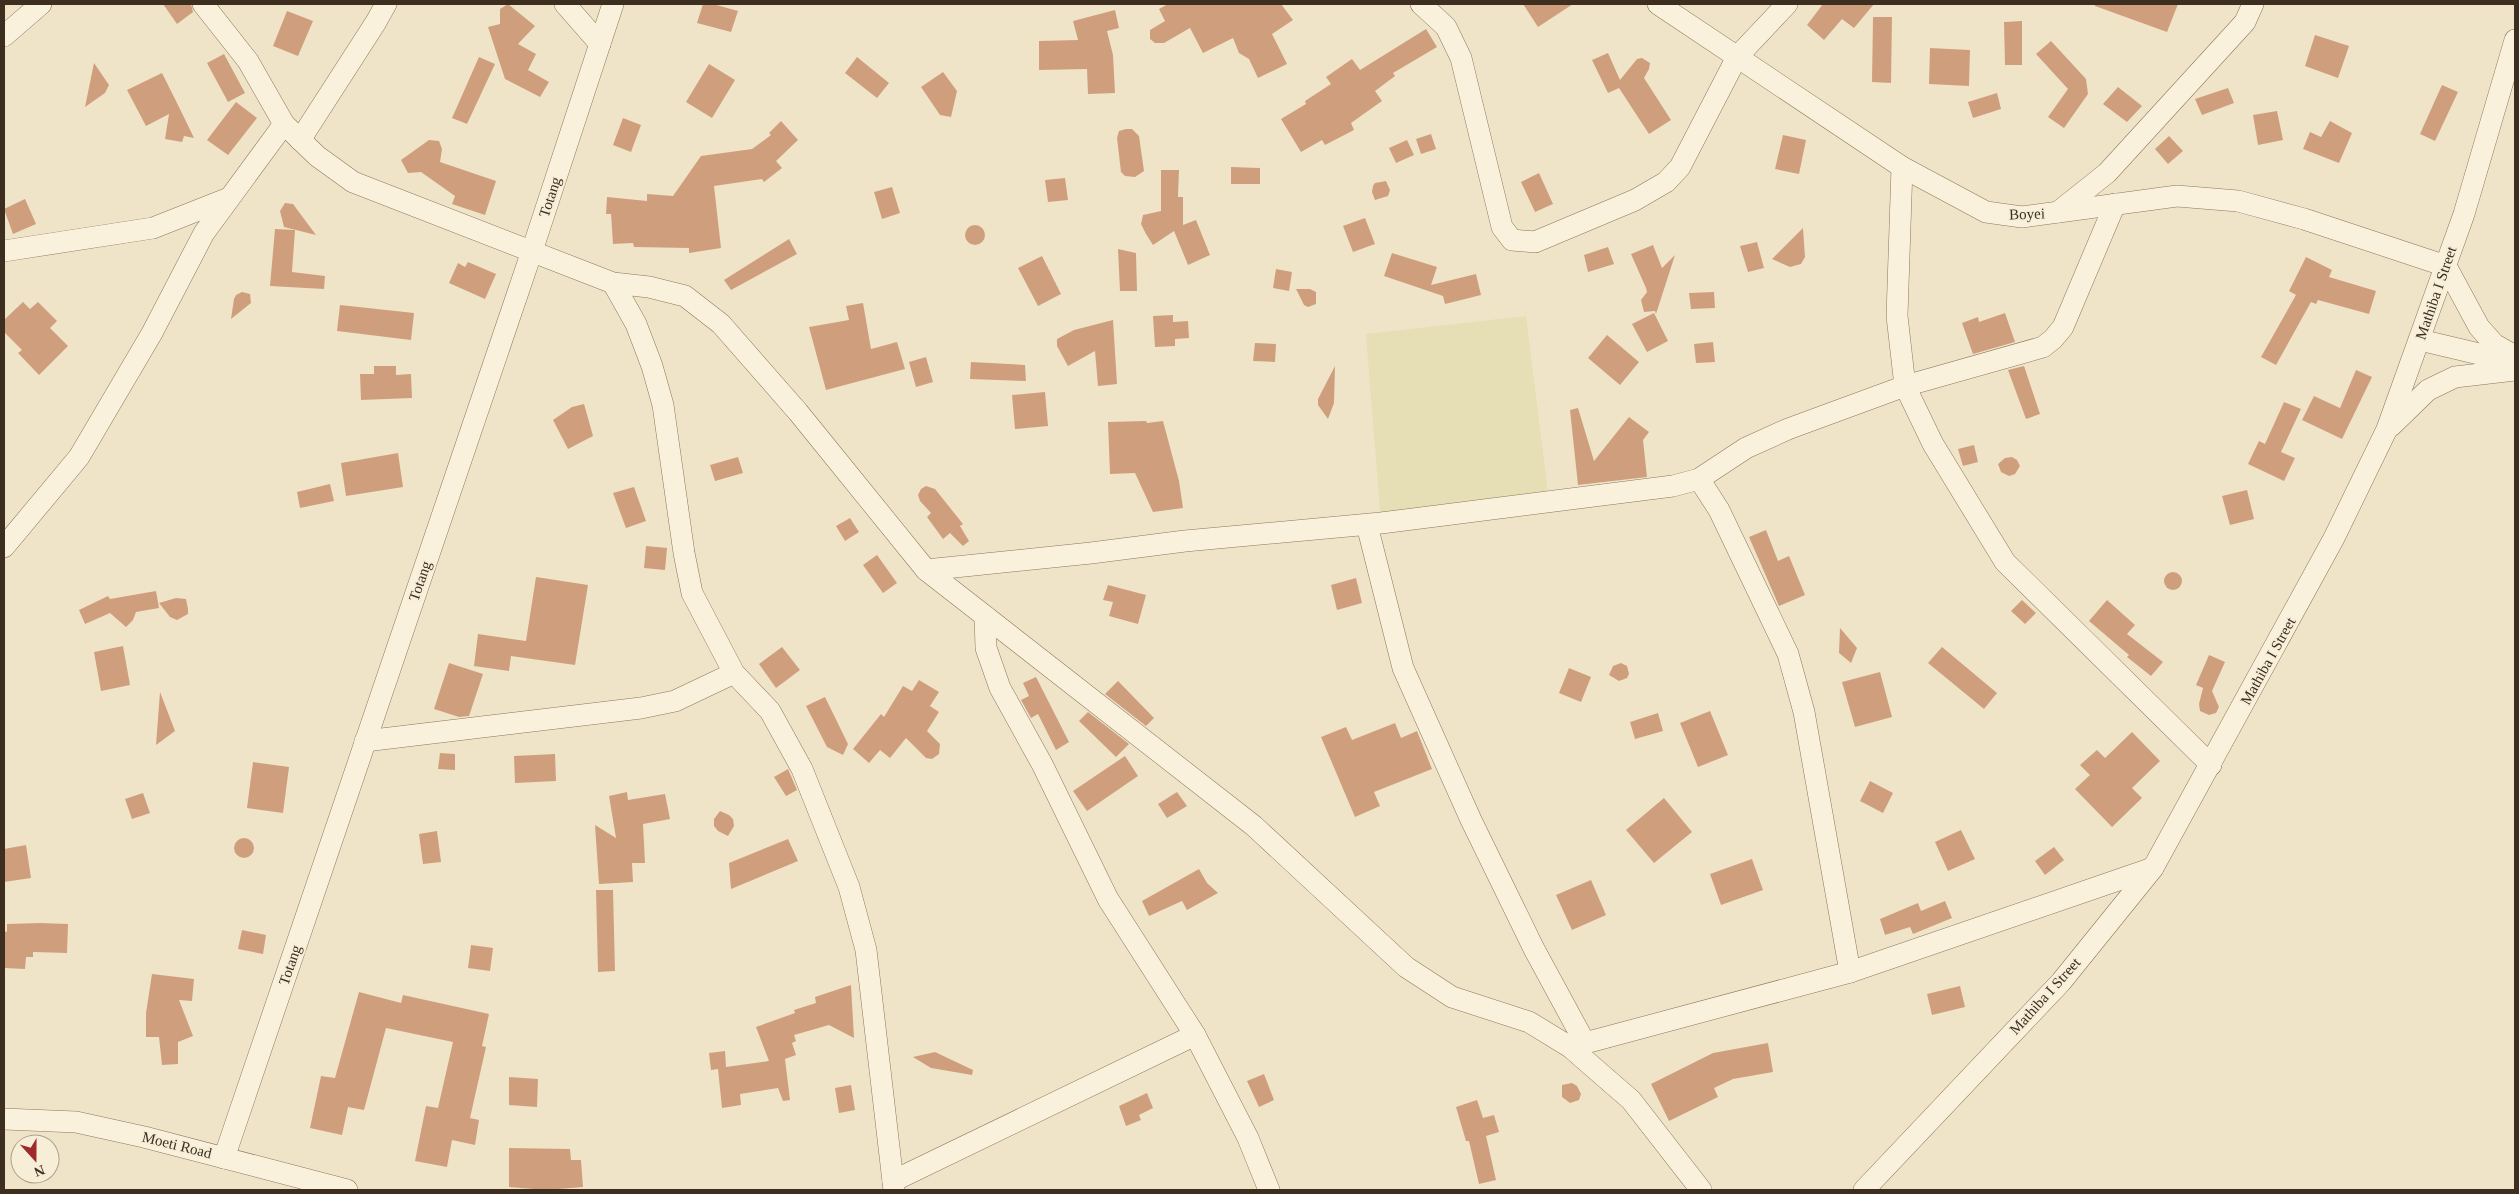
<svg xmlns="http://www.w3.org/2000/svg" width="2519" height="1194" font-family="Georgia,serif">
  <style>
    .farmland { fill: #e6deb5 }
    .building { fill: #cf9f7d }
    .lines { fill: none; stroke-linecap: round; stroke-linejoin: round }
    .minor-casing { stroke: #8d765c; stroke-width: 22 }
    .minor { stroke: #faf1dc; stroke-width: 21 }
    .labels { text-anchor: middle; stroke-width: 4; stroke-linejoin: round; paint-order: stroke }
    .street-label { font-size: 15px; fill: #3d2e20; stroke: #f7eed8 }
  </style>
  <rect width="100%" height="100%" fill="#f0e4c8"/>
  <!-- farmland -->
  <path class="farmland" d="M1526,316L1548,493L1381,523L1366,334Z"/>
  <!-- building -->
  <g class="building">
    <path d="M163,4H191L193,12L177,24Z"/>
    <path d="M508,4L535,26L518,44L536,54L528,70L549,82L540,97L505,79L488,27L500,24V9Z"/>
    <path d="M703,4H713L738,11L731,32L697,23Z"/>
    <path d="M1168,4H1281L1293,20L1272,34L1287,64L1258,78L1249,59L1239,53L1233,38L1203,53L1190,28L1164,43H1155L1150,39V30L1165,21L1159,9Z"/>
    <path d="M1523,4H1573L1538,27Z"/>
    <path d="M1823,4H1874L1854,28L1842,19L1824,40L1807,25Z"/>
    <path d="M2095,4H2178L2167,32L2095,6Z"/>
    <path d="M1115,10L1119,28L1107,31L1113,55L1115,93L1088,94L1087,69L1039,70V41L1078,40L1073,21Z"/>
    <path d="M287,11L313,21L298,56L273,46Z"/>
    <path d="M1873,17H1892L1891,83L1872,82Z"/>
    <path d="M2022,21V65H2005L2004,22Z"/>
    <path d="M1426,29L1437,47L1393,73L1395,76L1375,91L1382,101L1351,123L1354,130L1325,145L1322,140L1301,152L1281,119L1306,104L1305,101L1331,84L1326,77L1352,59L1360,70Z"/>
    <path d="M2315,35L2349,46L2338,78L2305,66Z"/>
    <path d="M2051,41L2086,79L2088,94L2064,128L2048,117L2068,89L2036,54Z"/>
    <path d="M1930,48L1970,50L1969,86L1929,84Z"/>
    <path d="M1608,53L1620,80L1637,59L1642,58L1650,63L1649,69L1644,78L1671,120L1649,134L1619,88L1608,93L1592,60Z"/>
    <path d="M224,54L245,93L228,102L207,63Z"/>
    <path d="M479,57L495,64L467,124L452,118Z"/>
    <path d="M857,57L889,83L877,98L845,73Z"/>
    <path d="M94,63L109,85L105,93L85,107Z"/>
    <path d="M709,64L735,80L712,118L686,102Z"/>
    <path d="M943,72L957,91L951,117L940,115L921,87Z"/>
    <path d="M162,73L180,109L194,138L184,136L182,142L165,139L169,114L146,126L127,90Z"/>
    <path d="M2442,85L2458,92L2435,141L2420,134Z"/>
    <path d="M2118,87L2142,106L2127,122L2103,104Z"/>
    <path d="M2228,88L2234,103L2202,115L2195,99Z"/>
    <path d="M1997,93L2001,109L1973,118L1968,102Z"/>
    <path d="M236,102L257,118L228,155L207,140Z"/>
    <path d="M2277,111L2283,140L2258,145L2253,115Z"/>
    <path d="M623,118L641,125L631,152L613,145Z"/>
    <path d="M781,121L798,140L776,161L782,168L764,182L762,179L714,186L721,248L689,253V248L634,247L633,243L613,244L611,214H606L607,197L647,201V194L673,196L701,156L752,149L771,135L769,133Z"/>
    <path d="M2330,121L2352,133L2339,163L2303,149L2310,132L2321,137Z"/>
    <path d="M1126,129H1132L1139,136L1144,171L1135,177L1125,176L1121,172L1117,138L1119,131Z"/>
    <path d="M1431,134L1436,149L1421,154L1416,139Z"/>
    <path d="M1783,135L1806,140L1799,174L1775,169Z"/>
    <path d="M2169,136L2183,151L2168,164L2155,149Z"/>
    <path d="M429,140L439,141L442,149L440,162L496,181L485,215L452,204L455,196L421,172L408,173L401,160Z"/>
    <path d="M1407,140L1414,155L1396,163L1389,148Z"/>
    <path d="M1231,167L1260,168V184H1231Z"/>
    <path d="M1161,170H1179L1178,197H1183V225L1196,220L1210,255L1188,265L1174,231L1153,245L1146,234L1141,224L1143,215L1161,211Z"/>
    <path d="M1539,173L1553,204L1535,212L1521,182Z"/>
    <path d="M1065,178L1068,200L1048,202L1045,180Z"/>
    <path d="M1386,181L1390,190L1388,196L1375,200L1372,192L1373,186L1375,183Z"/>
    <path d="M892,187L900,213L882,219L874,192Z"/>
    <path d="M25,199L36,224L13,234L4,209Z"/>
    <path d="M285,203L293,204L316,235L284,227L280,211Z"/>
    <path d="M1365,218L1375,244L1353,252L1343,226Z"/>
    <circle cx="975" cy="235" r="10"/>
    <path d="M1803,228L1805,257L1801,264L1790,267L1772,259Z"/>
    <path d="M275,229L295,230L292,272L325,276L324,289L270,286Z"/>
    <path d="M789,239L797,254L731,290L724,280Z"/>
    <path d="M1757,242L1764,268L1748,272L1740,246Z"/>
    <path d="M1653,245L1662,268L1675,255L1656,314L1655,311L1644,312L1641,300L1647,292L1646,288L1631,254Z"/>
    <path d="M1608,247L1614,264L1588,272L1584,255Z"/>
    <path d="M1118,249L1136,253L1137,291H1120Z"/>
    <path d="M1392,253L1437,267L1431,285L1476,274L1481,295L1445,304L1443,296L1384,276Z"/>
    <path d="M1042,256L1061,294L1038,306L1018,268Z"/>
    <path d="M2306,257L2332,270L2329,277L2376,291L2369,314L2318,300L2316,304L2311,302L2276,365L2261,357L2296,295L2289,291Z"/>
    <path d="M468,262L496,274L485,299L449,283L458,263L465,267Z"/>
    <path d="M1276,269L1292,272L1289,291L1273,288Z"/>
    <path d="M1296,289H1310L1316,292V304L1308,307L1304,305Z"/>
    <path d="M242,292L250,294L251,303L231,319L234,299L236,295Z"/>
    <path d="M1714,292L1715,308L1691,309L1689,293Z"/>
    <path d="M23,302L30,309L38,302L57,321L50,328L68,346L39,375L18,353L22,350L4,332V320Z"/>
    <path d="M863,303L871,349L897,342L905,369L826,390L809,327L849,320L846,306Z"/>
    <path d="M340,305L414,313L411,340L337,331Z"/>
    <path d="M1654,313L1668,341L1647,352L1632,324Z"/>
    <path d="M2005,313L2015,342L1973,354L1962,323L1978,317L1979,322Z"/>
    <path d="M1173,315V322L1188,321L1189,338L1175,339V346L1155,347L1153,316Z"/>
    <path d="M1113,320L1117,384L1098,386L1095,351L1068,366L1057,346V339L1074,330Z"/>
    <path d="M1607,335L1639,362L1620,385L1588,358Z"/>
    <path d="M1713,342L1715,362L1696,363L1694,344Z"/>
    <path d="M1255,343L1276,344L1275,362L1253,361Z"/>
    <path d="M926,357L933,382L916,387L909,362Z"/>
    <path d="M971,362L1025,365L1026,381L970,379Z"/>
    <path d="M374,366H396V375L411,374L412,398L361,400L360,374H374Z"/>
    <path d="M1335,366L1334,403L1328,419L1318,405V399Z"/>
    <path d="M2024,366L2040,414L2026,419L2008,370Z"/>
    <path d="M2356,370L2372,377L2342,439L2302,420L2314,396L2340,408Z"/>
    <path d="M1045,392L1048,426L1015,429L1012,395Z"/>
    <path d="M2284,402L2301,409L2281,452L2295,458L2284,481L2248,464L2259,441L2265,444Z"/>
    <path d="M584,404L593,436L568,449L553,420L572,407Z"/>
    <path d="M1578,408L1594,461L1629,417L1649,432L1643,440L1647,477L1578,485L1570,410Z"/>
    <path d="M1146,421L1147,423L1163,421L1179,481L1183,508L1153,512L1135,473L1110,474L1108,422Z"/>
    <path d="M1974,445L1978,462L1963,466L1958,449Z"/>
    <path d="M398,453L403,487L346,496L341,463Z"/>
    <path d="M738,457L743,473L715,481L710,465Z"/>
    <path d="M2012,457L2017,460L2020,466L2015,474L2009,476L2001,472L1998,464L2005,458Z"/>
    <path d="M330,484L334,501L300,508L297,492Z"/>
    <path d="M926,486L935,489L963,524L960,526L969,541L963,546L950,533L943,539L927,517L931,513L920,501L918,495L921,489Z"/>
    <path d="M634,487L646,521L626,528L613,493Z"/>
    <path d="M2247,490L2254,519L2230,525L2222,496Z"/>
    <path d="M850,518L859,532L845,541L836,526Z"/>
    <path d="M1766,530L1778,561L1789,556L1805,595L1779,606L1749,537Z"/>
    <path d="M646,546L667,548L665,570L644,568Z"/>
    <path d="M877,555L897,583L883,593L863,565Z"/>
    <circle cx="2173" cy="581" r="9"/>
    <path d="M536,577L588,585L575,665L511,656L509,671L474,666L478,634L526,641Z"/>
    <path d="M1356,578L1362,603L1337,610L1331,585Z"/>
    <path d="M1108,585L1146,595L1138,624L1109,616L1113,602L1103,600Z"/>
    <path d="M156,591L159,608L136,612L133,620L126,627L110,613L85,624L79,610L108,596L110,599Z"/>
    <path d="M176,598L186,599L188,609V614L177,620L170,617L159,603Z"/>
    <path d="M2022,600L2036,613L2025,624L2011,611Z"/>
    <path d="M2107,600L2135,625L2127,634L2163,662L2151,676L2127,657L2129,655L2089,621Z"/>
    <path d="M1840,628L1857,648L1851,663L1839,653Z"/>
    <path d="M123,646L130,685L101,691L94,652Z"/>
    <path d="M782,647L800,670L776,688L759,664Z"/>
    <path d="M1942,647L1997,693L1984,709L1928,663Z"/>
    <path d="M2209,655L2225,662L2212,691L2219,707L2216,713L2209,715L2200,711L2199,704L2203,688L2196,685Z"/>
    <path d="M449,663L483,674L469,716L459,717L434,709Z"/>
    <path d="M1621,663L1627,666L1629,674L1627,678L1619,681L1609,675L1613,666Z"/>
    <path d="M1569,668L1591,677L1581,702L1559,693Z"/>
    <path d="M1880,672L1892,717L1855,727L1842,682Z"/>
    <path d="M1036,677L1069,742L1056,750L1038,714L1031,718L1021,700L1029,696L1023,683Z"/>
    <path d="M919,680L939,692L930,706L939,712L927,731L940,744L939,754L932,759L926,758L906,738L890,758L880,750L869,763L853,749L881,714L884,717L903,686L912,691Z"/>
    <path d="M1118,681L1154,718L1146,726L1105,694Z"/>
    <path d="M160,692L175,731L156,745Z"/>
    <path d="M825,697L848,744L843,755L827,747L806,706Z"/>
    <path d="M1710,711L1728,755L1698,767L1680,723Z"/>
    <path d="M1088,712L1129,744L1116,757L1079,721Z"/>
    <path d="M1658,713L1663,731L1635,739L1630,722Z"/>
    <path d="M1395,723L1401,738L1417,731L1432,769L1374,792L1380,806L1355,817L1321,737L1346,727L1352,740Z"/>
    <path d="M2132,732L2160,761L2132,788L2142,798L2112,827L2075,789L2090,775L2080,765L2097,750L2105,758Z"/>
    <path d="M440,753L455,754V770L438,769Z"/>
    <path d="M555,754L556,781L515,783L514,756Z"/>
    <path d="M1125,756L1138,776L1087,811L1073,791Z"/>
    <path d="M253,762L289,767L283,813L247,808Z"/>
    <path d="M788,769L797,790L786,796L774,777Z"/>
    <path d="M1870,781L1893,793L1883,813L1860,801Z"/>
    <path d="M627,792L628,800L665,794L670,819L643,824L645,863H632L633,882L599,884L595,825L616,838L609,796Z"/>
    <path d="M1177,792L1187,806L1167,818L1158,804Z"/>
    <path d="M143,793L150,813L132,819L125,799Z"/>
    <path d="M1664,798L1692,832L1654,863L1626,830Z"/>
    <path d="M720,811L729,815L733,819L734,826L728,836L718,831L714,826V819Z"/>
    <path d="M1961,830L1975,859L1948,871L1935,842Z"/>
    <path d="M437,831L441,862L423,864L419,834Z"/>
    <circle cx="244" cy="848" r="10"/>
    <path d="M788,839L798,861L731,889L729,863Z"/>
    <path d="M26,845L31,878L4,882V849Z"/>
    <path d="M2054,847L2064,860L2045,875L2035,861Z"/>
    <path d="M1752,859L1763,890L1721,905L1710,874Z"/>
    <path d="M1199,869L1207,883L1218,893L1187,910L1182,901L1149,916L1142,901Z"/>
    <path d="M1591,880L1606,915L1572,930L1556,895Z"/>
    <path d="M596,890H613L615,971L598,972Z"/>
    <path d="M1945,901L1952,918L1913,934L1910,927L1885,935L1880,919L1918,903L1921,911Z"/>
    <path d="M40,923L68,924L67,953L33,952V957H26L25,969L5,968L4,931L7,932V924Z"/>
    <path d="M242,930L266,935L263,954L238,949Z"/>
    <path d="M471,945L493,948L490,971L468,968Z"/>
    <path d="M152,974L194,979L192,1001L179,1000L193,1036L178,1042V1064L162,1065L159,1037H146V1013Z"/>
    <path d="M851,985L854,1038L829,1025L794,1035L796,1041L792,1043L796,1055L785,1059L790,1100L783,1101L778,1088L740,1094L741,1105L722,1108L718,1069L711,1070L709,1053L725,1051L726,1067L769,1061L756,1027L795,1013L794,1010L816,1003L815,997Z"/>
    <path d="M1960,986L1965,1007L1932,1015L1927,994Z"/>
    <path d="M359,992L401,1003L403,995L489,1014L482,1046L486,1047L470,1118L479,1120L475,1145L452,1140L447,1167L415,1161L426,1106L438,1108L453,1042L386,1028L364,1110L348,1107L342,1135L310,1128L321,1076L335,1078Z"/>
    <path d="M1768,1043L1773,1072L1733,1079L1714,1088L1718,1097L1669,1121L1651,1084L1713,1053Z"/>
    <path d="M935,1052L973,1070L972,1075L931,1068L913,1057Z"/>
    <path d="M1264,1074L1274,1100L1259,1107L1247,1081Z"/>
    <path d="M509,1077L538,1079L537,1107L509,1105Z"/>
    <path d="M1572,1083L1577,1086L1581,1094L1579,1100L1570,1103L1562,1097V1085Z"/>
    <path d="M851,1085L855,1110L839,1113L835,1088Z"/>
    <path d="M1147,1093L1153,1108L1139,1115L1141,1120L1126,1126L1119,1106Z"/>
    <path d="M1477,1100L1483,1118L1494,1115L1499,1132L1486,1136L1496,1180L1479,1184L1469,1141H1466L1456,1107Z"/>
    <path d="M509,1148L570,1149L571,1160H581L583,1187L546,1190L509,1187Z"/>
  </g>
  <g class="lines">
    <!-- minor casing -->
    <g class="minor-casing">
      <g id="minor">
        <path d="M203,4L248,61L284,124L317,156L353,182L613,283L649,287L685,296L721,324L798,412L926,570L1254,826L1406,967L1452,997L1529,1022L1570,1047L1631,1100L1701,1190"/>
        <path d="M565,4L600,44"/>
        <path d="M1421,4L1446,27L1461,58L1502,227L1512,240L1535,242L1635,200L1666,182L1680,167L1737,57L1787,4"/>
        <path d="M1658,4L1902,167L1986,212L2022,217L2177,196L2238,201L2304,219L2446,266L2479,327L2494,344L2515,356"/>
        <path d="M4,36L41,4"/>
        <path d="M300,140L376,22L386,4"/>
        <path d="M1902,167L1897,316L1905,386L1933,444L2005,562L2211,765"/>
        <path d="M2058,212L2107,173L2245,22L2253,4"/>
        <path d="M4,251L153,228L229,198"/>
        <path d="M613,283L636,324L652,366L663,405L684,553L692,593L734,673L770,711L802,769L849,887L866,950L894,1190"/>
        <path d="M2420,340L2513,362"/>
        <path d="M2391,426L2428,390L2455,377L2515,370"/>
        <path d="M1367,525L1403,668L1471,820L1534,949L1585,1043"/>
        <path d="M4,547L79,457L152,333L204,233L284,124"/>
        <path d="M926,570L1091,553L1185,541L1381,523L1673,486L1699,479L1746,448L1788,429L1905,386L2043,347L2053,339L2063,327L2115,204"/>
        <path d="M985,616L986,648L1000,688L1042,764L1108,899L1195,1035L1248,1138L1269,1190"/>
        <path d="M365,741L641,708L675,701L734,673"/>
        <path d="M1850,972L2153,868"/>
        <path d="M1570,1047L1850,972L1804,712L1788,654L1719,510L1699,479"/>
        <path d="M4,1119L76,1122L144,1137L347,1190"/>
        <path d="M224,1158L532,251L613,4"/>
        <path d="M893,1181L1195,1035"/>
        <path d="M1864,1190L2061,982L2153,868L2334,538L2387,429L2464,214L2515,40"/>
      </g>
    </g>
    <!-- minor -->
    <use href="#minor" class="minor"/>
  </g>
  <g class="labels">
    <!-- street labels -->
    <g class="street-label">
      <text transform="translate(550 197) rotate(-72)" y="5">Totang</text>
      <text transform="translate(2027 214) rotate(-2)" y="5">Boyei</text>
      <text transform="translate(2436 293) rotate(-71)" y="5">Mathiba I Street</text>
      <text transform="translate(420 581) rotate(-71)" y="5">Totang</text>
      <text transform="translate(2268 661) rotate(-61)" y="5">Mathiba I Street</text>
      <text transform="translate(290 965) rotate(-71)" y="5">Totang</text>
      <text transform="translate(2045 996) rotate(-48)" y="5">Mathiba I Street</text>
      <text transform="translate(177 1145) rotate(14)" y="5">Moeti Road</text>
    </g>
  </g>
  <!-- border -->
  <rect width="2519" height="1194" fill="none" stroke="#3d2e20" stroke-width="10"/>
  <!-- north arrow -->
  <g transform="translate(35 1159) rotate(159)"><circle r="24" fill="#f7eed8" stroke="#ada18e"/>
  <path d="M0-4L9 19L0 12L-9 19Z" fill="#9e2a2b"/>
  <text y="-8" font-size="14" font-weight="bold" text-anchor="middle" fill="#3d2e20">N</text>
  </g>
</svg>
